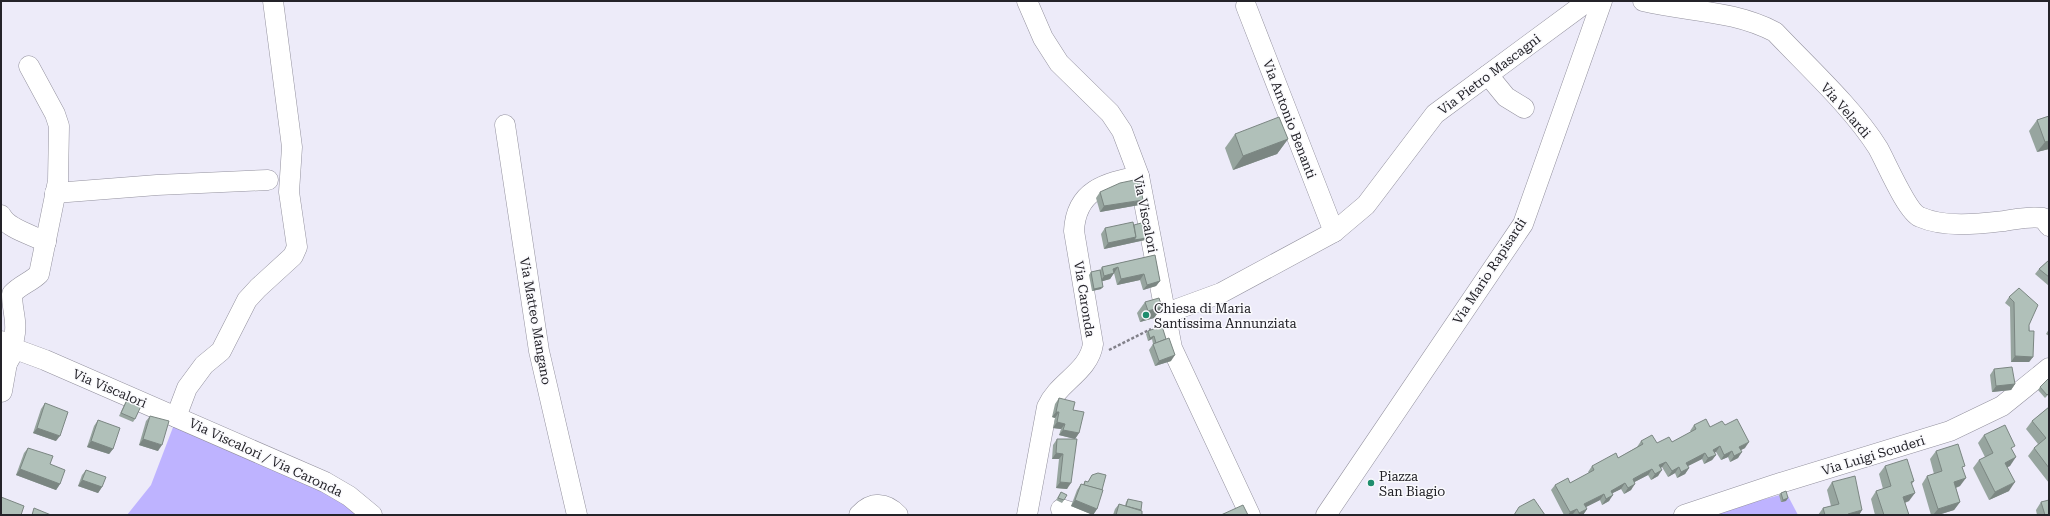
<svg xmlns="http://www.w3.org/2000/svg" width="2050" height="516" font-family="'Roboto Serif',serif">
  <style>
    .green { fill: #beb3ff }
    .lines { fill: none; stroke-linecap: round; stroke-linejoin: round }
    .minor-casing { stroke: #93919e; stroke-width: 21 }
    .major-casing { stroke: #93919e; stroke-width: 23 }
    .path { stroke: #82818a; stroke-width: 2.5; stroke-dasharray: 3 2; stroke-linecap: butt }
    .minor { stroke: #fff; stroke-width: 20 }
    .major { stroke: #fff; stroke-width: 22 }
    .wall { fill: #97a59f }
    .shaded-wall { fill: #7b8682 }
    .building { fill: #b0c0b9; stroke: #7b8682 }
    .poi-dot { fill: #1e8d6d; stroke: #fafafd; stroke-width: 1.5 }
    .labels { text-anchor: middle; stroke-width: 3; stroke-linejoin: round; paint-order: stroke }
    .street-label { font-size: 13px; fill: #242329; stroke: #fafafd }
    .poi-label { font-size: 13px; fill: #242329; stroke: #fafafd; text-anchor: start }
  </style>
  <rect width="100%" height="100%" fill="#edebf9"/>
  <!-- green -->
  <g class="green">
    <path d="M175,422L340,496L363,515H127L151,485Z"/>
    <path d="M1784,494L1788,496L1798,515H1714L1735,507Z"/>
  </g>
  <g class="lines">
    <!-- minor casing -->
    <g class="minor-casing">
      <g id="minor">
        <path d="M1027,1L1043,38L1059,63L1110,113L1122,131L1139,176L1172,348L1250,515"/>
        <path d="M1643,1C1689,12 1733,10 1775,32C1808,67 1853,108 1878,148C1886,162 1907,212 1920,217C1945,228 1978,224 2004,221C2018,219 2030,216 2043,218L2049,226"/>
        <path d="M1246,6L1334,232"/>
        <path d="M1488,75L1506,97L1524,108"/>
        <path d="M505,125L539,351L577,515"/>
        <path d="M55,193L157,185L268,180"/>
        <path d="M1,215C7,229 33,235 46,242"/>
        <path d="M1164,312L1172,311L1221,293L1334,232L1366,205L1435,114L1588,1"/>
        <path d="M5,344L14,339C18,321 12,312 12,294C20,285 31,282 39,274L58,181L59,126L55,114L29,66"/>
        <path d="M7,346L45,360L325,482L349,496L372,515"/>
        <path d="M176,417L187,388L204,365L221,351L247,300L258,288L293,256L297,247L289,192L292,147L273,1"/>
        <path d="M1061,509L1080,515"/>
        <path d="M859,515C872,501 886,502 898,515"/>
        <path d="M1027,515L1047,407C1058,382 1089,372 1093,344L1074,231C1076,190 1105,183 1139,176"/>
        <path d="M1326,515L1523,224L1602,1"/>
        <path d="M1684,515L1777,484L1950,431L2002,406L2049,368"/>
      </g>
    </g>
    <!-- major casing -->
    <g class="major-casing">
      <g id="major">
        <path d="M1,342L7,346L10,356L6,363L1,366"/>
        <path d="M1,391L6,363"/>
      </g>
    </g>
    <!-- path -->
    <path class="path" d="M1109,350L1151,329"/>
    <!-- minor -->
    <use href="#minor" class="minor"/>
    <!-- major -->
    <use href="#major" class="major"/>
  </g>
  <!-- wall -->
  <g class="wall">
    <path d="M2049,116V149L2037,152L2029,131L2037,120Z"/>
    <path d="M1235,134L1288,139L1277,154L1233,170L1225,148Z"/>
    <path d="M1100,192L1139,205L1100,212L1096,198Z"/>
    <path d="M1134,225L1147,238L1145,240L1104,249L1101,234L1105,228Z"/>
    <path d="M1155,255L1160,281L1156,286L1143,290L1140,280L1117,285L1114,273L1110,279L1102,281L1101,289L1092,291L1089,275L1091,272L1100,270L1102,267Z"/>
    <path d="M2049,260V286L2035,274L2039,269Z"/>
    <path d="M2019,288L2029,325L2033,357L2029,362H2011L2010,307L2005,303L2009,297Z"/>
    <path d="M1145,302L1162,307L1154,318L1140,322L1137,313Z"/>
    <path d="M1162,326L1171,361L1155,366L1149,350L1153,344L1152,339L1148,341L1146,334L1148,331Z"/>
    <path d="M2049,329V336L2046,334Z"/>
    <path d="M1994,369L2015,384L2011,390L1992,392L1990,375Z"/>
    <path d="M2040,387L2049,394L2045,398L2038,390Z"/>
    <path d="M1059,398L1073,410L1079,433L1075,439L1059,435L1061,429L1053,428L1055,418L1052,417L1055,404Z"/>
    <path d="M127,400L135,419L133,422L119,416L125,403Z"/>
    <path d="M45,403L56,441L33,433L41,409Z"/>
    <path d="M2049,407V483L2028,456L2034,448L2038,444L2026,429L2032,421Z"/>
    <path d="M150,416L158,451L139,445L146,421Z"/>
    <path d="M98,420L113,449L109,454L87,447L94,426Z"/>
    <path d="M1694,425L1710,427L1725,425L1745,448L1741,450L1738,458L1730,462L1728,457L1721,460L1716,452L1714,453L1716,455L1712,460L1704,464L1702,459L1688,466L1689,468L1685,474L1677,478L1675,473L1668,477L1662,467L1661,468L1658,476L1651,480L1648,475L1634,482L1631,490L1624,494L1621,489L1612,493L1609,501L1602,505L1600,500L1586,507L1587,509L1583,515H1573V514L1571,515H1564L1551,490L1555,485L1570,483L1589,473L1588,472L1592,466L1618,458L1637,447L1641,441L1657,443L1672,442L1691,432L1690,431Z"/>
    <path d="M1984,435L2012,450L2010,466L2007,467L2009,491L1989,500L1973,468L1979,460L1985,457L1978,443Z"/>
    <path d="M1057,439H1077L1067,489L1056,488L1059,459H1052L1053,445Z"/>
    <path d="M28,448L50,464L60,484L56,490L16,475L24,453Z"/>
    <path d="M1936,451L1963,469L1960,486L1956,488L1960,502L1954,510L1938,515H1931L1922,484L1927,476L1934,474L1930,459Z"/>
    <path d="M1885,466L1914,481L1912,484L1909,501L1905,503L1909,515H1875L1871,499L1876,491L1883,489L1879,474Z"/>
    <path d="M86,470L102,487L98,493L78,486L82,475Z"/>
    <path d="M1092,475L1097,509L1093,515L1071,506L1077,490L1081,484L1083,485L1085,481L1088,482Z"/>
    <path d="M1832,482L1862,510L1859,515H1818L1823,508L1831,506L1827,490Z"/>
    <path d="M1061,492L1064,500L1062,503L1056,500Z"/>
    <path d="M1781,493L1786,501L1781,502L1779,495Z"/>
    <path d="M1128,499L1141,510L1142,515H1113L1115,509L1119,504L1125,506L1126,502Z"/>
    <path d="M2041,502L2049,515H2037L2036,510Z"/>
  </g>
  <!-- shaded-wall -->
  <g class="shaded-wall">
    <path d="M1288,139L1277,154L1233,170L1243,156Z"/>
    <path d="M2049,141V149L2037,152L2045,142Z"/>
    <path d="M1143,200L1139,205L1100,212L1104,206Z"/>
    <path d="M1136,237L1147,238L1145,240L1104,249L1108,243Z"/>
    <path d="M1118,267L1114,273L1109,274L1113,269Z"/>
    <path d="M1114,273L1110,279L1100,282L1104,276Z"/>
    <path d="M1144,274L1140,280L1117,285L1121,279Z"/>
    <path d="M1160,281L1156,286L1143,290L1147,285Z"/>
    <path d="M1103,287L1101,289L1092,291L1094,289Z"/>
    <path d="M1162,307L1154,318L1140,322L1148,311Z"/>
    <path d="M1154,336L1152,339L1148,341L1150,338Z"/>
    <path d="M1175,355L1171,361L1155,366L1159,361Z"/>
    <path d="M2015,356L2033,357L2029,362H2011Z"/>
    <path d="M2015,384L2011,390L1992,392L1996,386Z"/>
    <path d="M1056,412H1059L1055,418L1052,417Z"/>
    <path d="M1057,422L1065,424L1061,429L1053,428Z"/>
    <path d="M37,428L60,436L56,441L33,433Z"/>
    <path d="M1063,430L1079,433L1075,439L1059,435Z"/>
    <path d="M143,439L162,445L158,451L139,445Z"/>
    <path d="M91,441L113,449L109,454L87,447Z"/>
    <path d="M1749,442L1745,448L1735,453L1739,447Z"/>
    <path d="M1720,446L1716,452L1709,455L1713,450Z"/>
    <path d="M1732,451L1728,457L1721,460L1724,455Z"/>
    <path d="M1742,452L1738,458L1730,462L1734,456Z"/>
    <path d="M1056,453L1063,454L1059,459H1052Z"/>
    <path d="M1705,453L1702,459L1682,469L1686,463Z"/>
    <path d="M1716,455L1712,460L1704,464L1708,458Z"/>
    <path d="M2016,457L2010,466L1999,471L2005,463Z"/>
    <path d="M1666,462L1662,467L1655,471L1659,465Z"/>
    <path d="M1679,467L1675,473L1668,477L1672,471Z"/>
    <path d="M1689,468L1685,474L1677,478L1681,472Z"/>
    <path d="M20,469L60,484L56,490L16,475Z"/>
    <path d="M1652,469L1648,475L1629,485L1633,479Z"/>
    <path d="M1662,470L1658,476L1651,480L1655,474Z"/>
    <path d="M1966,478L1960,486L1948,490L1954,482Z"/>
    <path d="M82,480L102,487L98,493L78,486Z"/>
    <path d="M1060,482L1071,483L1067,489L1056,488Z"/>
    <path d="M2015,482L2009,491L1989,500L1995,492Z"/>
    <path d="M1625,483L1621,489L1607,496L1611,491Z"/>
    <path d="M1635,484L1631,490L1624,494L1628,488Z"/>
    <path d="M1915,493L1909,501L1897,505L1903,497Z"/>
    <path d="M1604,494L1600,500L1580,510L1584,504Z"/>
    <path d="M1613,495L1609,501L1602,505L1606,499Z"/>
    <path d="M1788,498L1786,501L1781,502L1783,500Z"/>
    <path d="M1075,500L1097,509L1093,515L1071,506Z"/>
    <path d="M1960,502L1954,510L1938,515H1933L1938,509Z"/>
    <path d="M1577,509L1573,514L1571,515H1568L1570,512Z"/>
    <path d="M1587,509L1583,515H1578L1579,513Z"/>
    <path d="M1862,510L1859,515H1848V514Z"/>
  </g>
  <!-- building -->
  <g class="building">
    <path d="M2049,116V141L2045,142L2037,120Z"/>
    <path d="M1279,117L1288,139L1243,156L1235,134Z"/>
    <path d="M1139,179L1143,200L1104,206L1100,192L1120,183Z"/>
    <path d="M1133,222L1136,237L1108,243L1105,228Z"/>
    <path d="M1145,222L1147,238L1134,240L1136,237L1134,225Z"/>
    <path d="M1155,255L1160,281L1147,285L1144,274L1121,279L1118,267L1113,269L1114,273L1104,276L1102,267Z"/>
    <path d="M2049,260V277L2039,269Z"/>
    <path d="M1100,270L1103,287L1094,289L1091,272Z"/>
    <path d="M2019,288L2038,305L2029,325V331H2034L2033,357L2015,356L2014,302L2009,297Z"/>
    <path d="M1159,298L1162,307L1148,311L1145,302Z"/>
    <path d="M1162,326L1166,339L1156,343L1154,336L1150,338L1148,331Z"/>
    <path d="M1169,338L1175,355L1159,361L1153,344Z"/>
    <path d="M2012,367L2015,384L1996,386L1994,369Z"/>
    <path d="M2049,378V393L2047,395L2040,387Z"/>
    <path d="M1059,398L1075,402L1073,410L1084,412L1079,433L1063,430L1065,424L1057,422L1059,412H1056Z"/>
    <path d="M127,400L141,406L135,419L121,413Z"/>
    <path d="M45,403L68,412L60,436L37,428Z"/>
    <path d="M2049,407V468L2034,448L2046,438L2032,421Z"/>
    <path d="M150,416L169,421L162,445L143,439Z"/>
    <path d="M1706,419L1710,427L1722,421L1725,425L1737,419L1749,442L1739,447L1742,452L1734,456L1732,451L1724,455L1720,446L1713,450L1716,455L1708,458L1705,453L1686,463L1689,468L1681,472L1679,467L1672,471L1666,462L1659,465L1662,470L1655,474L1652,469L1642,474L1633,479L1635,484L1628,488L1625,483L1611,491L1613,495L1606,499L1604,494L1584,504L1587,509L1579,513L1577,509L1570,512L1555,485L1568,478L1570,483L1594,470L1592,466L1616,453L1618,458L1643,444L1641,441L1652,435L1657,443L1669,437L1672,442L1696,429L1694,425Z"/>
    <path d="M98,420L120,428L113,449L91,441Z"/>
    <path d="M2005,425L2015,446L2011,448L2016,457L2005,463L2015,482L1995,492L1979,460L1993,453L1984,435Z"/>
    <path d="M1057,439H1077L1071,483L1060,482L1063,454L1056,453Z"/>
    <path d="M1958,444L1965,466L1962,467L1966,478L1954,482L1960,502L1938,509L1927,476L1942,471L1936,451Z"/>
    <path d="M28,448L53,456L50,464L65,470L60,484L20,469Z"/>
    <path d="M1907,459L1914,481L1911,482L1915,493L1903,497L1909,515H1884L1876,491L1891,486L1885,466Z"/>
    <path d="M86,470L106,477L102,487L82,480Z"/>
    <path d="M1098,473L1106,475L1102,490L1084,485L1085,481L1088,482L1092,475Z"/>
    <path d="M1855,476L1862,510L1848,514L1849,515H1825L1823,508L1839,504L1832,482Z"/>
    <path d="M1081,484L1103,490L1097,509L1075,500Z"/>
    <path d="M1786,491L1788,498L1783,500L1781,493Z"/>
    <path d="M1061,492L1067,495L1064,500L1058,498Z"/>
    <path d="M1,497L24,506L21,515H1Z"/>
    <path d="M1128,499L1142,502L1141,510L1126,506Z"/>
    <path d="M1534,499L1545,515H1514L1519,507Z"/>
    <path d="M2049,500V515H2045L2041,502Z"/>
    <path d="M1119,504L1142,511V515H1116Z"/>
    <path d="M1243,505L1248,515H1221Z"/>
    <path d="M34,508L51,515H32Z"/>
  </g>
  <!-- markers -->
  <g class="poi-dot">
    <circle cx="1146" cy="315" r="4"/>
    <circle cx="1371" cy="483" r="4"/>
  </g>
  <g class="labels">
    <!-- street labels -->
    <g class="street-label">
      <text transform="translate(1489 74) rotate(-37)" y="5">Via Pietro Mascagni</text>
      <text transform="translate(1846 110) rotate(49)" y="5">Via Velardi</text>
      <text transform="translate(1290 119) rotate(69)" y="5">Via Antonio Benanti</text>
      <text transform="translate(1146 214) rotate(79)" y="5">Via Viscalori</text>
      <text transform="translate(1489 271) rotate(-57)" y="5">Via Mario Rapisardi</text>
      <text transform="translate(1085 299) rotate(81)" y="5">Via Caronda</text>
      <text transform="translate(536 321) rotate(80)" y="5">Via Matteo Mangano</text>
      <text transform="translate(110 388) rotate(23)" y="5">Via Viscalori</text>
      <text transform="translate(1873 455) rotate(-17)" y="5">Via Luigi Scuderi</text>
      <text transform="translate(266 457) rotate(25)" y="5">Via Viscalori / Via Caronda</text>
    </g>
    <!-- poi labels -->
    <g class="poi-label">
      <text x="1154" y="313">Chiesa di Maria<tspan x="1154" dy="15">Santissima Annunziata</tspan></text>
      <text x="1379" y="481">Piazza<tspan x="1379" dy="15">San Biagio</tspan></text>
    </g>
  </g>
  <!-- border -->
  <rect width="2050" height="516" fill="none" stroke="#242329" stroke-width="4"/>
</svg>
